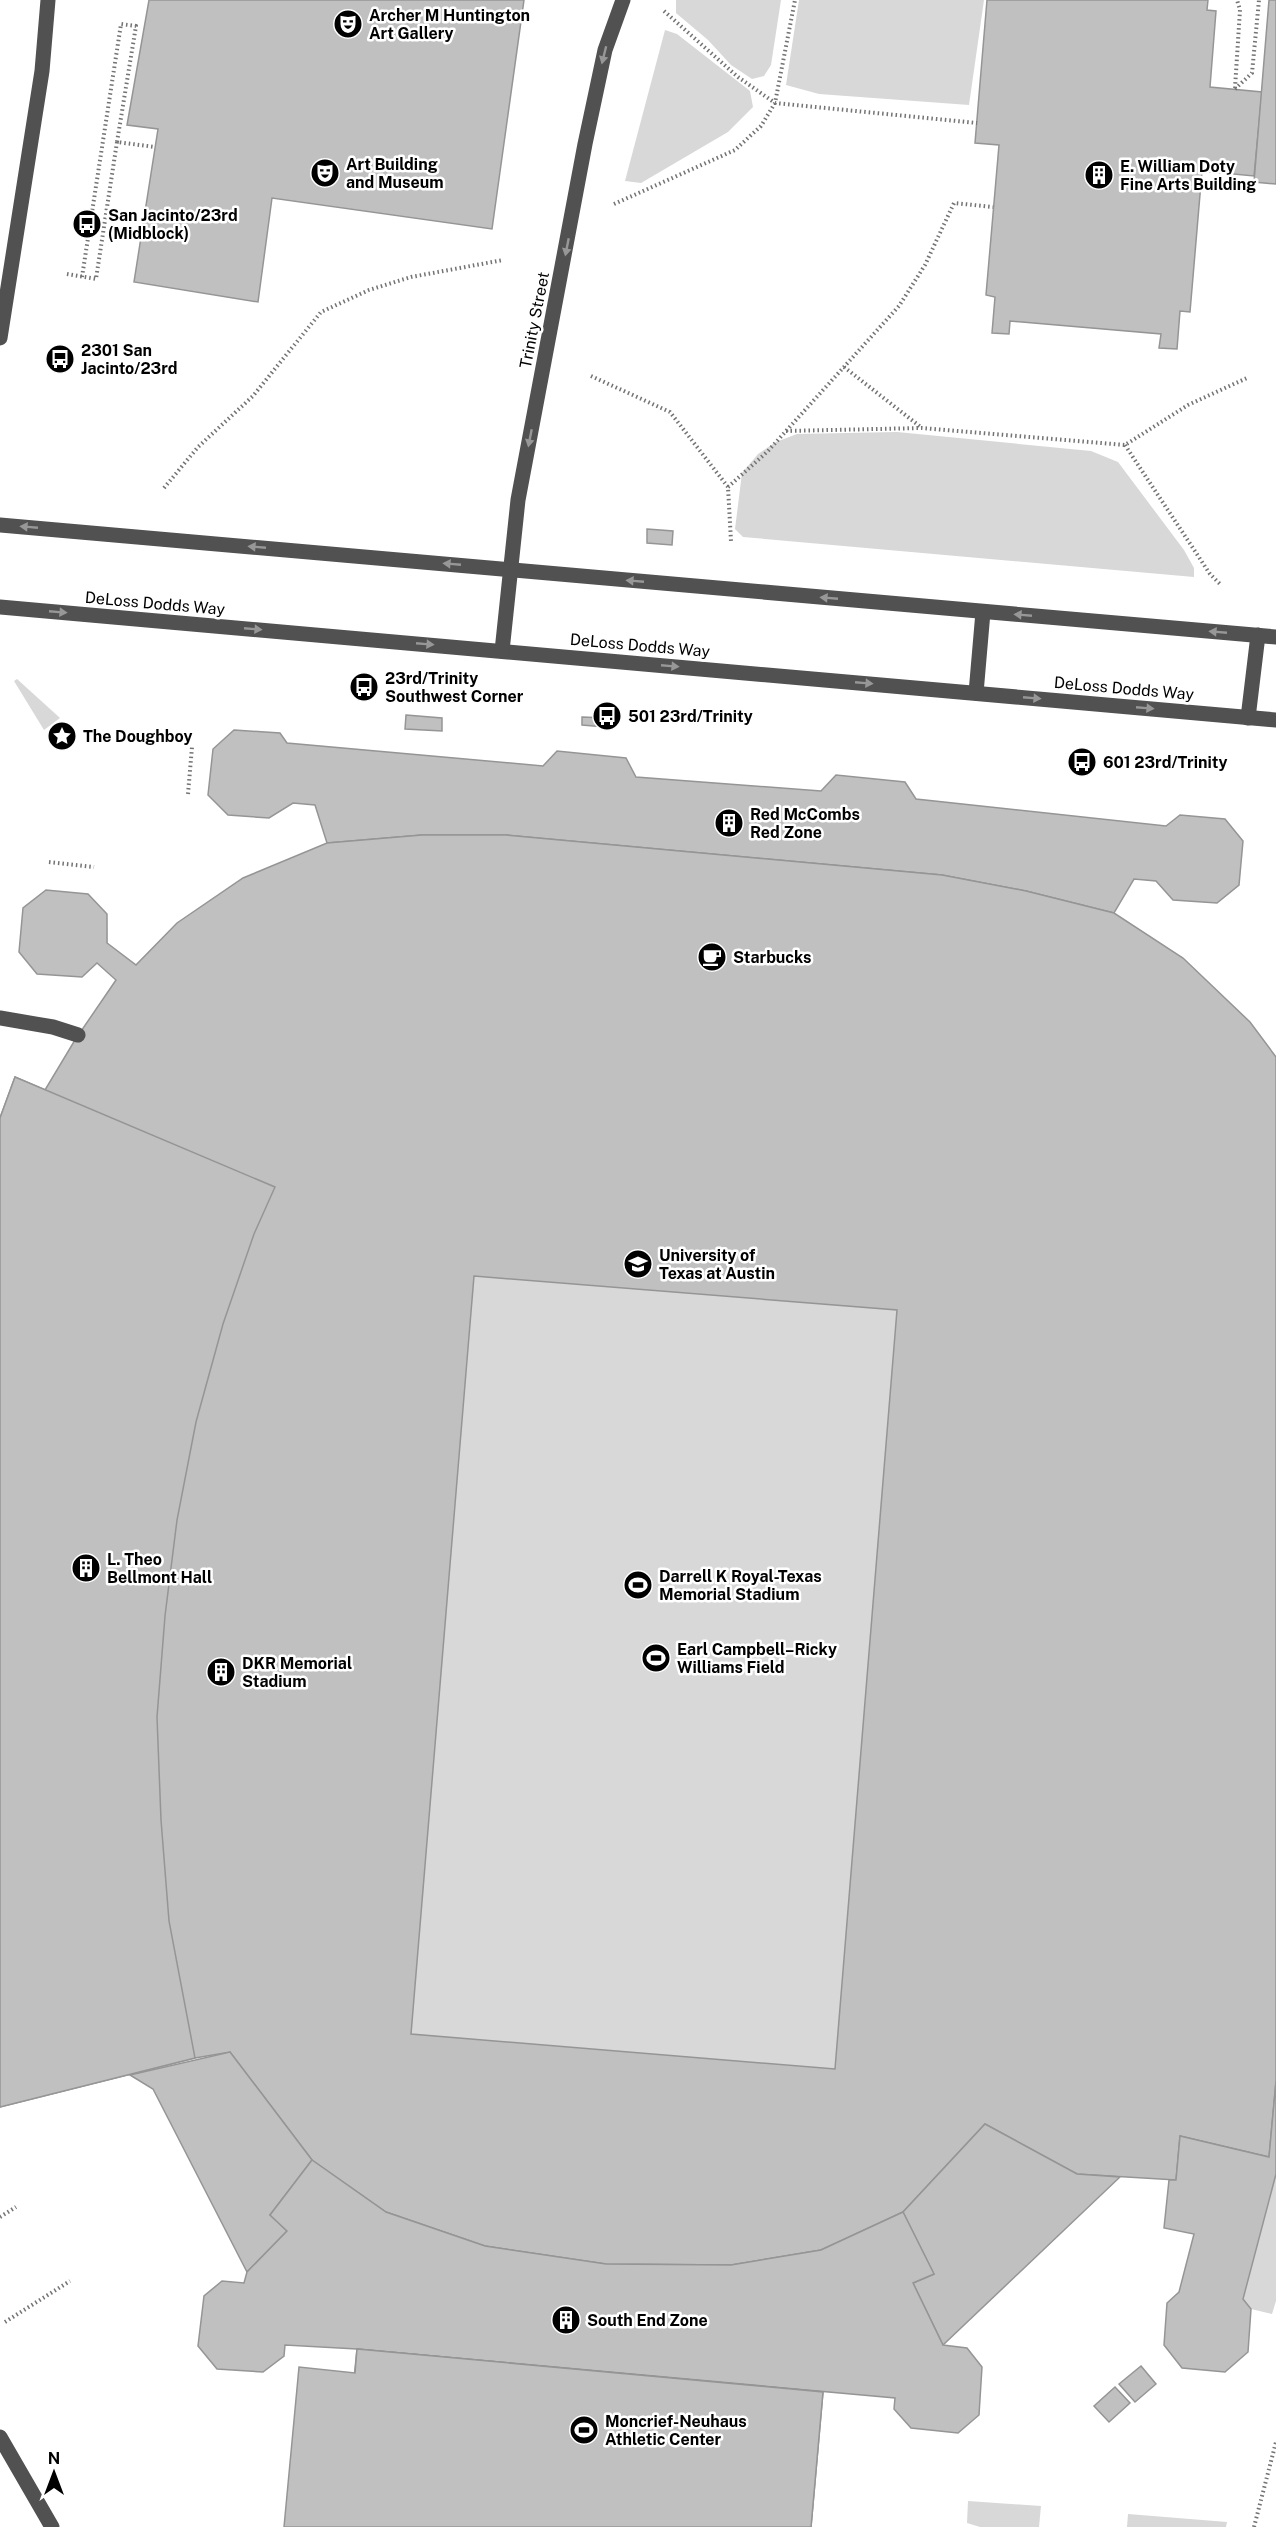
<svg xmlns="http://www.w3.org/2000/svg" width="1276" height="2527" font-family="'Public Sans',sans-serif">
  <style>
    .green { fill: #d8d8d8 }
    .building { fill: #c0c0c0; stroke: #959595; stroke-width: 1.5; fill-rule: evenodd }
    .lines { fill: none; stroke-linecap: round; stroke-linejoin: round }
    .path { stroke: #737373; stroke-width: 4; stroke-dasharray: 1.5 3; stroke-linecap: butt }
    .minor { stroke: #515151; stroke-width: 15 }
    .oneway { fill: #979797 }
    .labels { text-anchor: middle; stroke-width: 5; stroke-linejoin: round; paint-order: stroke }
    .poi-label { font-size: 16px; font-weight: bold; fill: #000; stroke: #fff; text-anchor: start }
    .street-label { font-size: 16px; fill: #000; stroke: #fff }
  </style>
  <rect width="100%" height="100%" fill="#fff"/>
  <!-- green -->
  <g class="green">
    <path d="M676,0H781L771,65L764,76L752,79L731,65L708,40L676,13Z"/>
    <path d="M799,0H984L969,105L819,94L786,85Z"/>
    <path d="M665,30L677,34L750,91L753,107L728,132L641,183L625,181Z"/>
    <path d="M897,432L1091,451L1118,462L1184,550L1194,568V577L743,537L735,529L742,473L758,454L776,442L797,434Z"/>
    <path d="M17,679L60,718L44,730L14,681Z"/>
    <path d="M327,843L1026,891L1114,913L1183,958L1250,1022L1276,1057V2081L1180,2137L1176,2180L1077,2174L230,2052L195,2058L0,2107V1118L15,1077L45,1090L75,1040L116,980L97,963L82,977L37,974L19,952L23,908L46,890L88,894L107,914L108,943L136,964L177,923L243,878Z"/>
    <path d="M1276,2174V2301L1272,2314L1251,2309L1243,2299Z"/>
    <path d="M968,2501L1041,2506L1039,2527H980L967,2523Z"/>
    <path d="M1128,2514L1227,2522L1226,2527H1127Z"/>
  </g>
  <!-- building -->
  <g class="building">
    <path d="M149,0H524L492,229L272,198L258,302L134,282L158,129L127,125Z"/>
    <path d="M987,0H1208L1207,10L1216,11L1210,87L1262,92L1254,176L1202,171L1190,312L1180,311L1177,349L1159,348L1161,334L1010,321L1009,334L992,333L995,297L986,295L999,145L975,143Z"/>
    <path d="M1269,0H1276V184L1254,182Z"/>
    <path d="M647,529L673,531L672,545L647,543Z"/>
    <path d="M406,715L442,718V731L405,729Z"/>
    <path d="M582,717L606,718L605,727L582,725Z"/>
    <path d="M234,730L280,733L287,743L543,766L557,751L626,758L636,777L821,791L836,775L905,782L916,799L1166,826L1180,815L1225,819L1243,841L1239,885L1217,903L1173,900L1156,881L1134,879L1114,913L1026,891L942,875L506,835H422L327,843L315,805L293,803L269,818L228,815L208,795L213,749Z"/>
    <path d="M422,835H506L942,875L1026,891L1114,913L1183,958L1250,1022L1276,1057V2081L1269,2157L1180,2136L1176,2180L1077,2174L985,2124L903,2212L821,2250L731,2265L606,2264L485,2246L386,2212L312,2160L230,2052L195,2058L0,2107V1118L15,1077L45,1090L75,1040L116,980L97,963L82,977L37,974L19,952L23,908L46,890L88,894L107,914V943L136,965L177,923L243,878L327,843ZM474,1276L897,1310L835,2069L411,2034Z"/>
    <path d="M15,1077L275,1187L254,1234L223,1324L196,1422L177,1520L165,1616L157,1717L161,1820L169,1921L195,2058L0,2107V1118Z"/>
    <path d="M230,2052L312,2160L270,2215L287,2231L247,2272L153,2089L130,2075Z"/>
    <path d="M1276,2081V2174L1243,2299L1251,2309L1248,2352L1225,2372L1182,2368L1164,2345L1167,2303L1179,2292L1194,2234L1164,2228L1169,2180H1176L1180,2136L1269,2157Z"/>
    <path d="M985,2124L1077,2174L1120,2177L943,2345L913,2283L934,2274L903,2212Z"/>
    <path d="M312,2160L386,2212L485,2246L606,2264L731,2265L821,2250L903,2212L934,2274L913,2283L943,2345L967,2348L982,2367L979,2415L958,2433L911,2428L894,2409L895,2398L357,2349L285,2345L284,2356L263,2372L217,2369L198,2346L204,2296L222,2281L244,2283L247,2272L287,2231L270,2215Z"/>
    <path d="M357,2349L823,2392L811,2527H339Z"/>
    <path d="M357,2349L823,2392L811,2527H284L299,2367L355,2373Z"/>
    <path d="M1141,2366L1156,2384L1135,2402L1119,2384Z"/>
    <path d="M1115,2387L1130,2403L1109,2422L1094,2406Z"/>
  </g>
  <g class="lines">
    <!-- path -->
    <g class="path">
      <path d="M664,11L738,77L775,103L977,123"/>
      <path d="M1235,88L1240,10L1237,0"/>
      <path d="M1235,89L1252,73L1259,0"/>
      <path d="M614,204L735,150L761,126L775,103L795,0"/>
      <path d="M67,274L96,279L117,142"/>
      <path d="M82,277L121,24L136,26L117,142L155,147"/>
      <path d="M844,367L922,428"/>
      <path d="M591,376L670,412L728,487L731,541"/>
      <path d="M786,431L922,428L1125,445L1188,405L1247,378"/>
      <path d="M1125,445L1210,574L1220,584"/>
      <path d="M728,487L768,451L899,306L925,265L954,203L993,207"/>
      <path d="M164,488L198,447L253,396L321,312L369,290L411,277L503,260"/>
      <path d="M188,794L192,747"/>
      <path d="M49,862L94,867"/>
      <path d="M0,2217L16,2207"/>
      <path d="M5,2322L70,2281"/>
      <path d="M1254,2527L1276,2442"/>
    </g>
    <!-- minor -->
    <g class="minor">
      <path d="M0,338L42,71L48,0"/>
      <path d="M0,525L1276,637"/>
      <path d="M0,607L1276,720"/>
      <path d="M502,651L518,500L585,144L605,50L623,0"/>
      <path d="M976,693L983,612"/>
      <path d="M1248,718L1258,635"/>
      <path d="M0,1018L53,1027L78,1035"/>
      <path d="M0,2437L52,2527"/>
    </g>
  </g>
  <!-- one-way arrows -->
  <defs><path id="oneway-solid" d="M-6-.8H1V-3.2L6.5 0L1 3.2V.8H-6Z" transform="scale(1.5)"/></defs>
  <g class="oneway">
    <use href="#oneway-solid" transform="translate(604 55) rotate(104)"/>
    <use href="#oneway-solid" transform="translate(567 247) rotate(101)"/>
    <use href="#oneway-solid" transform="translate(530 438) rotate(101)"/>
    <use href="#oneway-solid" transform="translate(29 527) rotate(-175)"/>
    <use href="#oneway-solid" transform="translate(257 547) rotate(-175)"/>
    <use href="#oneway-solid" transform="translate(452 564) rotate(-175)"/>
    <use href="#oneway-solid" transform="translate(635 581) rotate(-175)"/>
    <use href="#oneway-solid" transform="translate(829 598) rotate(-175)"/>
    <use href="#oneway-solid" transform="translate(58 612) rotate(5)"/>
    <use href="#oneway-solid" transform="translate(1023 615) rotate(-175)"/>
    <use href="#oneway-solid" transform="translate(253 629) rotate(5)"/>
    <use href="#oneway-solid" transform="translate(1218 632) rotate(-175)"/>
    <use href="#oneway-solid" transform="translate(425 644) rotate(5)"/>
    <use href="#oneway-solid" transform="translate(670 666) rotate(5)"/>
    <use href="#oneway-solid" transform="translate(864 683) rotate(5)"/>
    <use href="#oneway-solid" transform="translate(1032 698) rotate(5)"/>
    <use href="#oneway-solid" transform="translate(1145 708) rotate(5)"/>
  </g>
  <!-- icons -->
  <defs>
    <g id="theatre-disc" transform="scale(1.5)"><circle r="9.5" fill="#000" stroke="#fff"/><path d="M-5-5.5Q0-4 5-5.5V0Q5 5 0 6Q-5 5-5 0ZM-3.3-2.5H-1v1.5H-3.3ZM1-2.5H3.3v1.5H1ZM-2.8 1Q0 5.5 2.8 1Z" fill="#fff"/></g>
    <g id="building-disc" transform="scale(1.5)"><circle r="9.5" fill="#000" stroke="#fff"/><path d="M-4-6H4V6H1V3H-1V6H-4ZM-2.5-4.3h1.7v1.8h-1.7ZM.8-4.3h1.7v1.8H.8ZM-2.5-1h1.7V.8h-1.7ZM.8-1h1.7V.8H.8Z" fill="#fff"/></g>
    <g id="bus-disc" transform="scale(1.5)"><circle r="9.5" fill="#000" stroke="#fff"/><path d="M-5-6H5V4H4V6H2V4H-2V6H-4V4H-5ZM-3.5-4V0h7V-4ZM-3.5 1.2v1.5H-2V1.2ZM2 1.2v1.5H3.5V1.2Z" fill="#fff"/></g>
    <g id="sight-disc" transform="scale(1.5)"><circle r="9.5" fill="#000" stroke="#fff"/><path d="M0-6L1.8-2.2L6-1.7L2.9 1.2L3.7 5.4L0 3.3L-3.7 5.4L-2.9 1.2L-6-1.7L-1.8-2.2Z" fill="#fff"/></g>
    <g id="cafe-disc" transform="scale(1.5)"><circle r="9.5" fill="#000" stroke="#fff"/><path d="M-5.5-4.5H6V0H3Q3 3.5 0 3.5H-2.5Q-5.5 3.5-5.5 0ZM3-3.2v2h1.7v-2ZM-6 4.5H4V6H-6Z" fill="#fff"/></g>
    <g id="university-disc" transform="scale(1.5)"><circle r="9.5" fill="#000" stroke="#fff"/><path d="M0-5L7-2L0 1L-7-2ZM-4 1L0 2.5L4 1V4Q0 6-4 4Z" fill="#fff"/></g>
    <g id="stadium-disc" transform="scale(1.5)"><circle r="9.5" fill="#000" stroke="#fff"/><path d="M0-5a6.5 5 0 1 0 0 10a6.5 5 0 1 0 0-10ZM-3.5-1.8h7v3.6h-7Z" fill="#fff"/></g>
  </defs>
  <g fill-rule="evenodd">
    <use href="#theatre-disc" x="348" y="24"/>
    <use href="#theatre-disc" x="325" y="173"/>
    <use href="#building-disc" x="1099" y="175"/>
    <use href="#bus-disc" x="87" y="224"/>
    <use href="#bus-disc" x="60" y="359"/>
    <use href="#bus-disc" x="364" y="687"/>
    <use href="#bus-disc" x="607" y="716"/>
    <use href="#sight-disc" x="62" y="736"/>
    <use href="#bus-disc" x="1082" y="762"/>
    <use href="#building-disc" x="729" y="823"/>
    <use href="#cafe-disc" x="712" y="957"/>
    <use href="#university-disc" x="638" y="1264"/>
    <use href="#building-disc" x="86" y="1568"/>
    <use href="#stadium-disc" x="638" y="1585"/>
    <use href="#stadium-disc" x="656" y="1658"/>
    <use href="#building-disc" x="221" y="1672"/>
    <use href="#building-disc" x="566" y="2320"/>
    <use href="#stadium-disc" x="584" y="2430"/>
  </g>
  <g class="labels">
    <!-- poi labels -->
    <g class="poi-label">
      <text x="369" y="21">Archer M Huntington<tspan x="369" dy="18">Art Gallery</tspan></text>
      <text x="346" y="170">Art Building<tspan x="346" dy="18">and Museum</tspan></text>
      <text x="1120" y="172">E. William Doty<tspan x="1120" dy="18">Fine Arts Building</tspan></text>
      <text x="108" y="221">San Jacinto/23rd<tspan x="108" dy="18">(Midblock)</tspan></text>
      <text x="81" y="356">2301 San<tspan x="81" dy="18">Jacinto/23rd</tspan></text>
      <text x="385" y="684">23rd/Trinity<tspan x="385" dy="18">Southwest Corner</tspan></text>
      <text x="628" y="722">501 23rd/Trinity</text>
      <text x="83" y="742">The Doughboy</text>
      <text x="1103" y="768">601 23rd/Trinity</text>
      <text x="750" y="820">Red McCombs<tspan x="750" dy="18">Red Zone</tspan></text>
      <text x="733" y="963">Starbucks</text>
      <text x="659" y="1261">University of<tspan x="659" dy="18">Texas at Austin</tspan></text>
      <text x="107" y="1565">L. Theo<tspan x="107" dy="18">Bellmont Hall</tspan></text>
      <text x="659" y="1582">Darrell K Royal-Texas<tspan x="659" dy="18">Memorial Stadium</tspan></text>
      <text x="677" y="1655">Earl Campbell–Ricky<tspan x="677" dy="18">Williams Field</tspan></text>
      <text x="242" y="1669">DKR Memorial<tspan x="242" dy="18">Stadium</tspan></text>
      <text x="587" y="2326">South End Zone</text>
      <text x="605" y="2427">Moncrief-Neuhaus<tspan x="605" dy="18">Athletic Center</tspan></text>
    </g>
    <!-- street labels -->
    <g class="street-label">
      <text transform="translate(534 320) rotate(-79)" y="6">Trinity Street</text>
      <text transform="translate(155 603) rotate(5)" y="6">DeLoss Dodds Way</text>
      <text transform="translate(640 645) rotate(5)" y="6">DeLoss Dodds Way</text>
      <text transform="translate(1124 688) rotate(5)" y="6">DeLoss Dodds Way</text>
    </g>
  </g>
  <!-- north arrow -->
  <g transform="translate(54 2473)" stroke="#ffffff" stroke-width="4.5" paint-order="stroke">
  <path d="M0-4.5L10 22L0 15L-10 22Z" fill="#000000"/>
  <text y="-9" font-size="16" font-weight="bold" text-anchor="middle" fill="#000000">N</text>
  </g>
</svg>
